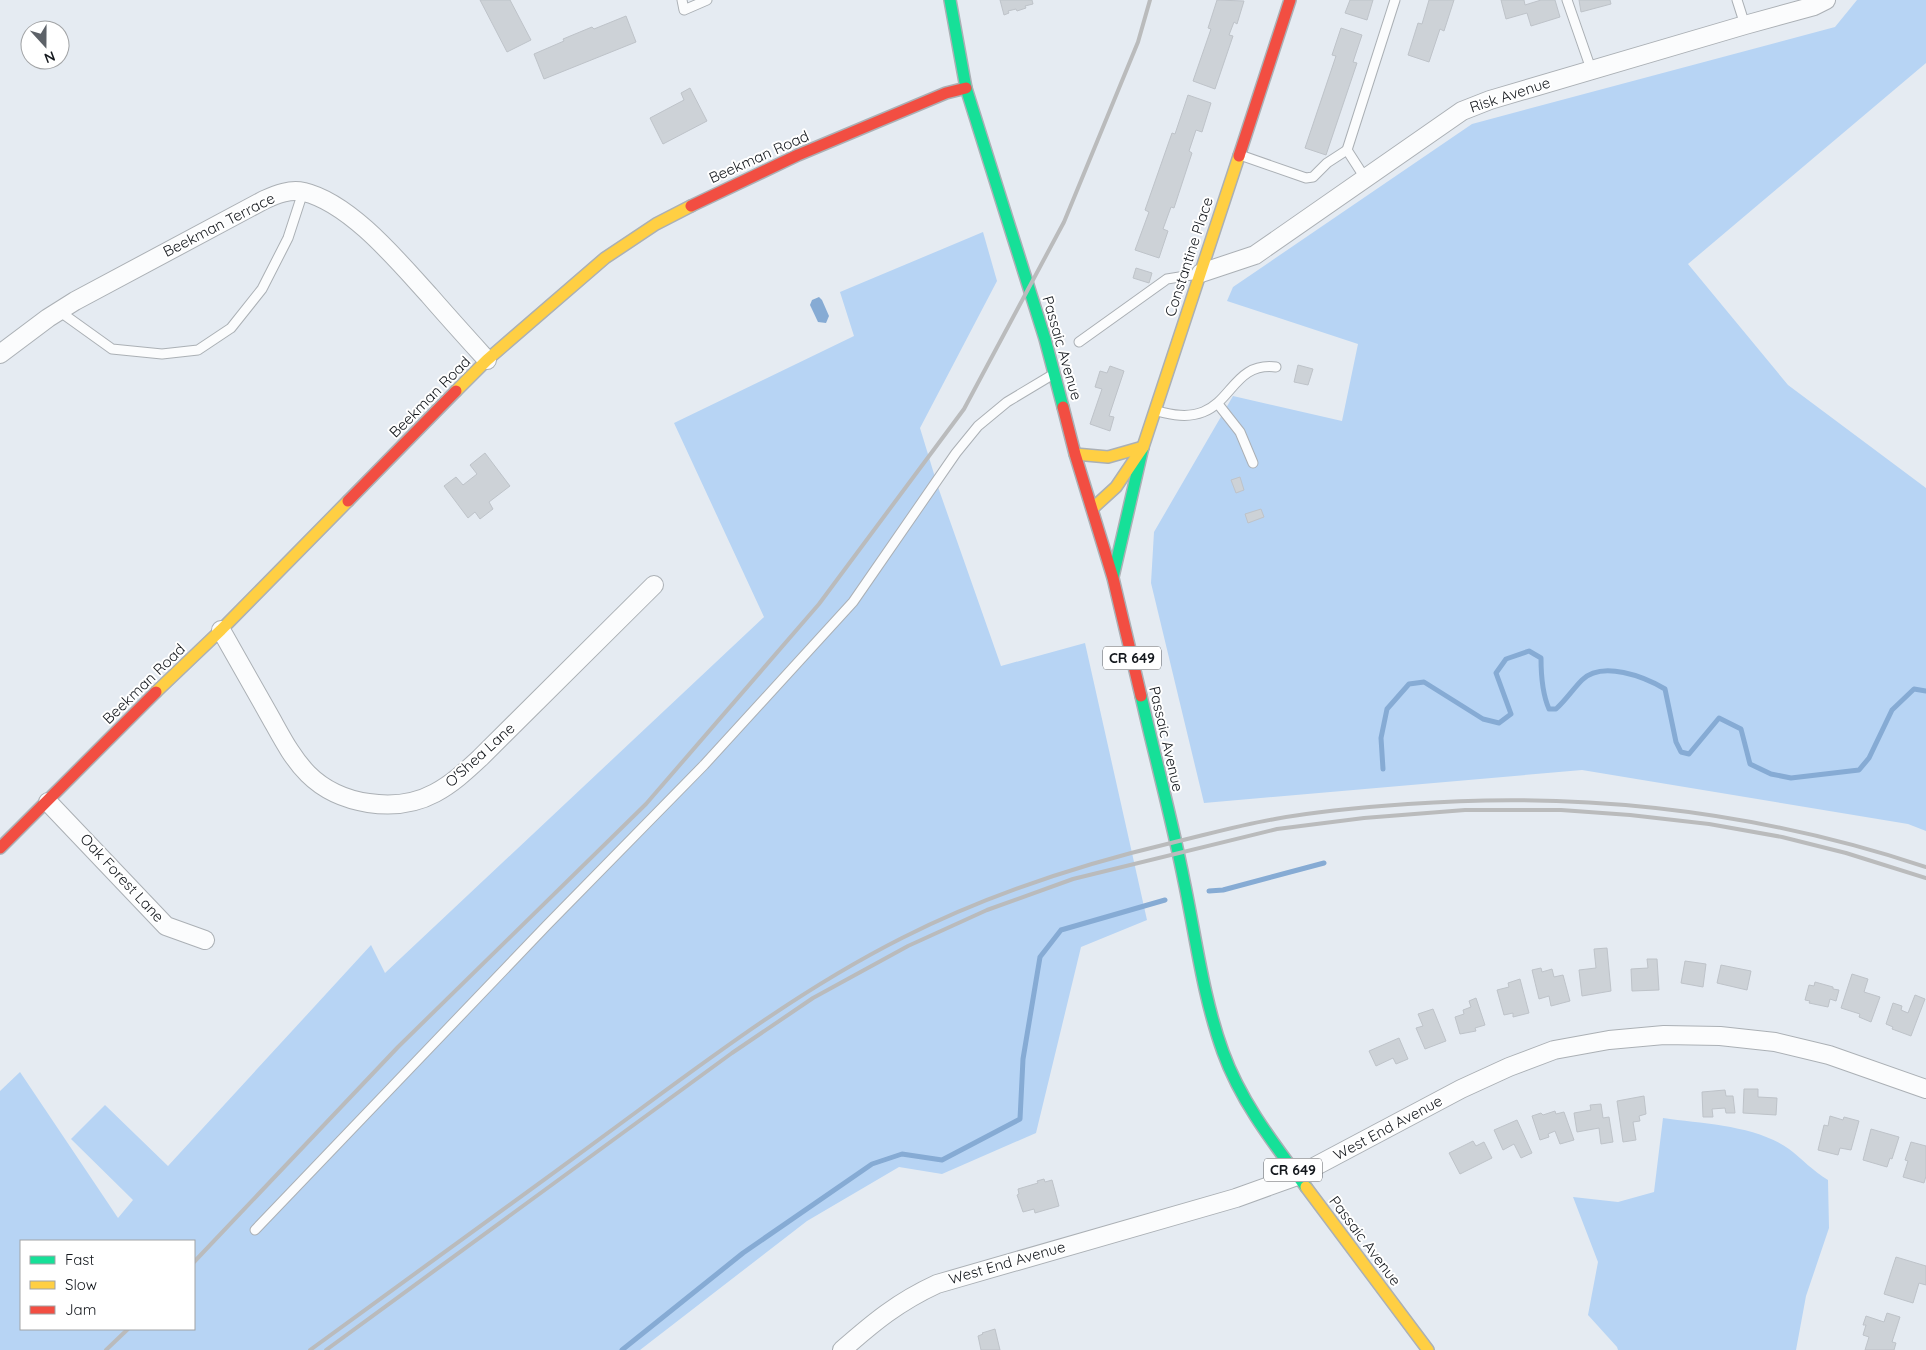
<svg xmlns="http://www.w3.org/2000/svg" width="1926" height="1350" font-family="Quicksand,sans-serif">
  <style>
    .green { fill: #b7d4f4; fill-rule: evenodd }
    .water { fill: #86abd4 }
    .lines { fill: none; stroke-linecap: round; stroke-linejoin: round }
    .stream { stroke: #86abd4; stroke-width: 5 }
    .building { fill: #cdd2d7; stroke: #bec3c9 }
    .lane-casing { stroke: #abb0b5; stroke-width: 11 }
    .street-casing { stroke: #abb0b5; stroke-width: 20 }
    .fast-casing { stroke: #abb0b5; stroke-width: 14 }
    .slow-casing { stroke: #abb0b5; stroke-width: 14 }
    .jam-casing { stroke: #abb0b5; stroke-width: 14 }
    .lane { stroke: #fbfcfd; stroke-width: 9 }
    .street { stroke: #fbfcfd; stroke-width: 18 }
    .fast { stroke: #16e098; stroke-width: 11 }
    .slow { stroke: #ffcf43; stroke-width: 11 }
    .jam { stroke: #f24e42; stroke-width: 11 }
    .rail { stroke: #babbbc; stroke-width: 4 }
    .labels { text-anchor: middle; stroke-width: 4; stroke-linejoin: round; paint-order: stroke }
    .shield { fill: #fff; stroke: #5a5d61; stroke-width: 1 }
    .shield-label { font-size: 14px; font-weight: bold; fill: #14181d }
    .street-label { font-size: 15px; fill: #14181d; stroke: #fff }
  </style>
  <rect width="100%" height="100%" fill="#e5ebf2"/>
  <!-- green -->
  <g class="green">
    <path d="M1857,0H1926V63L1688,264L1788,385L1926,488V831L1908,824L1582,770L1204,803L1151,583L1154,532L1233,396L1342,421L1358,344L1227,301L1233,287L1472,124L1835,27Z"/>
    <path d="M983,232L997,281L920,428L938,487L1001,666L1085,643L1147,920L1081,947L1036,1133L942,1174L899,1167L807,1221L640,1350H0V1091L20,1072L118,1218L133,1200L71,1139L105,1105L168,1166L371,945L385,973L764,617L674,423L854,336L840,292ZM21,1241H194V1329H21Z"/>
    <path d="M1663,1118C1704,1124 1755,1125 1789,1149C1802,1159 1813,1171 1828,1180L1829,1228L1806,1296L1796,1350H1618L1617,1347L1588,1315L1598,1262L1573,1197L1618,1202L1654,1192Z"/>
  </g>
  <!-- water -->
  <path class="water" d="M819,297L822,300L829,316L826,323L818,322L810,305L812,300Z"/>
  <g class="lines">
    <!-- stream -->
    <g class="stream">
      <path d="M1383,769L1381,738L1387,709L1409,684L1424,682L1483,719L1499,723L1511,714L1496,673L1506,659L1529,651L1541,658C1541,676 1542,693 1549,709H1556C1566,700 1573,689 1582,680C1602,660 1645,677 1665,689L1676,742L1681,752L1689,754L1719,718L1741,729L1750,764L1771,774L1791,778L1859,770L1869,758L1892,710L1914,689L1926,691"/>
      <path d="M1209,891L1223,890L1324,863"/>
      <path d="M622,1350L743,1253L872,1164L902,1154L942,1160L1020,1119L1023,1059L1040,957L1061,930L1165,900"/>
    </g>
  </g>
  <!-- building -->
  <g class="building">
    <path d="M480,0H510L531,40L507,52Z"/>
    <path d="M1000,0H1032L1033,4L1025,6L1026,8L1017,11L1016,9L1008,11L1009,13L1004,15Z"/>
    <path d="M1217,0L1244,1L1237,24L1234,22L1229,35L1233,36L1215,89L1193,81L1211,29L1208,28Z"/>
    <path d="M1350,0H1373L1367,20L1345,13Z"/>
    <path d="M1429,0H1454L1444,31L1440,29L1429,62L1408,55L1418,23L1422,24Z"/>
    <path d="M1501,0H1524L1525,5L1541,0H1555L1560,17L1531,26L1527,13L1506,19Z"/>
    <path d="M1579,0H1610L1611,4L1581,12Z"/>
    <path d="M626,16L636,42L544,79L534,54L564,41L563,39L592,27L594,29Z"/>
    <path d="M1341,28L1362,35L1353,62L1357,63L1326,155L1305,148L1336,56L1332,55Z"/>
    <path d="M690,88L707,121L663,144L650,118L684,100L681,93Z"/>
    <path d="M1188,95L1211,103L1202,132L1196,130L1189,151L1192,153L1174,208L1171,207L1163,229L1168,231L1159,258L1135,250L1149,212L1145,210L1172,133L1175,134Z"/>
    <path d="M1136,268L1152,273L1149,283L1133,278Z"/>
    <path d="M1298,365L1313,369L1308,385L1294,382Z"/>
    <path d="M1110,366L1124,371L1109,416L1114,417L1110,431L1090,424L1102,389L1095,387L1100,371L1107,373Z"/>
    <path d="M485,453L510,486L489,502L493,509L480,519L475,512L468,518L444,486L456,477L463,485L477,474L470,465Z"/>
    <path d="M1240,477L1244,490L1236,493L1231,480Z"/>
    <path d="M1261,509L1264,517L1248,523L1245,514Z"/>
    <path d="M1607,948L1611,991L1582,996L1579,970L1596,968L1594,949Z"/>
    <path d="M1647,959H1657L1659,990L1632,991L1631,969L1648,968Z"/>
    <path d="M1685,961L1706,964L1703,987L1681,983Z"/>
    <path d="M1721,965L1751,971L1747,990L1717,983Z"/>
    <path d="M1541,968L1542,972L1552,969L1554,977L1563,975L1570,1001L1551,1006L1549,996L1539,999L1532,970Z"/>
    <path d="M1852,974L1868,979L1864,992L1880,997L1871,1022L1859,1017L1860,1014L1841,1008Z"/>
    <path d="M1520,979L1529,1013L1513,1017V1013L1504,1015L1497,990L1509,987L1508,983Z"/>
    <path d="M1815,982L1833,987V989L1839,990L1836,1001L1830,999L1828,1007L1809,1003L1810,1001L1805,1000L1809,985L1814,986Z"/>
    <path d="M1915,995L1925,999L1911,1036L1892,1029L1893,1027L1886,1024L1893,1003L1902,1006L1901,1010L1908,1013Z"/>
    <path d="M1476,998L1485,1025L1475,1028L1476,1031L1460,1034L1455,1017L1464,1014L1463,1010L1471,1007L1469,1001Z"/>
    <path d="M1433,1009L1446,1041L1425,1049L1416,1028L1423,1026L1418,1014Z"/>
    <path d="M1399,1038L1408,1059L1396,1064L1393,1058L1376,1066L1369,1051Z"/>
    <path d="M1744,1089H1758V1097L1777,1098L1776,1115L1743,1113Z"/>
    <path d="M1725,1090L1726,1096H1733L1735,1113H1726L1725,1108L1712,1109L1713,1117H1703L1702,1092Z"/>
    <path d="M1644,1096L1646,1114L1639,1116L1640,1121L1633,1122L1636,1140L1623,1142L1617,1101Z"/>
    <path d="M1601,1104L1603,1118L1609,1117L1613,1142L1601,1144L1599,1128L1577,1132L1574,1113L1591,1110L1590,1105Z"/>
    <path d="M1555,1111L1556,1114L1564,1112L1574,1140L1560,1144L1555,1131L1548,1134L1549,1137L1540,1140L1532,1116L1541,1113L1543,1115Z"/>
    <path d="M1830,1116L1843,1120L1844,1117L1859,1121L1851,1150L1840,1148L1838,1155L1818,1150L1824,1125L1828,1126Z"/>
    <path d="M1517,1120L1532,1153L1521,1158L1514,1144L1503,1150L1494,1130Z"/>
    <path d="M1871,1129L1899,1137L1892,1159L1890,1158L1887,1167L1863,1160Z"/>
    <path d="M1473,1141L1476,1146L1484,1142L1492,1158L1460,1174L1449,1153Z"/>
    <path d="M1911,1142L1926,1146V1176L1924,1183L1903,1177L1908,1161L1905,1160Z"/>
    <path d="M1044,1179L1045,1182L1052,1180L1059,1206L1035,1213L1034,1209L1023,1212L1017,1195L1019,1194L1018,1189L1038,1183L1037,1181Z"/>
    <path d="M1896,1257L1926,1266V1285L1919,1283L1913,1303L1884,1294Z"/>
    <path d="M1887,1313L1900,1317L1892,1342L1896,1343L1894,1350H1865L1869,1337L1863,1335L1866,1325H1863L1866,1316L1884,1322Z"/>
    <path d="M995,1329L1000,1350H981L978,1336L983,1334L982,1333Z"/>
  </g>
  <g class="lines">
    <!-- lane casing -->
    <g class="lane-casing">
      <g id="lane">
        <path d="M682,0L684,10L707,0"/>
        <path d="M1567,0L1591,69"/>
        <path d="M1737,0L1745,25"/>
        <path d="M1240,155L1306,178L1313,177L1327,163L1347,150"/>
        <path d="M1365,178L1347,150L1395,0"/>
        <path d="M59,311L112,349L162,354L198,350L231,328L262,289L288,238L303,192"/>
        <path d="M1079,342L1167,279L1198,274"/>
        <path d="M1218,404L1240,432L1253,463"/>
        <path d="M1157,411C1172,415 1188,418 1203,412C1232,401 1236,362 1276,367"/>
        <path d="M255,1230L547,925L704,765L853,602L956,453L978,426L1007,402L1052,375"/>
      </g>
    </g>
    <!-- street casing -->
    <g class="street-casing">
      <g id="street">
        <path d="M1201,273L1255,255L1462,111L1490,100L1745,25L1814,6L1826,0"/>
        <path d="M0,354L48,318L75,301L264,200C277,194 290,189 304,192C350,203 398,261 429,295C448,317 468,339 487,360"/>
        <path d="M221,630C237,658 253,686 268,713C280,734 291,757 308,774C339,805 396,814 435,793C452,784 466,771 480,758L654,585"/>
        <path d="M48,802L166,926L205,940"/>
        <path d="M842,1350C874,1322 898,1302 937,1284L1236,1198L1297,1176L1461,1089L1509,1067L1554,1050L1609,1040L1664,1035L1720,1036L1775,1042L1829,1055L1926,1089"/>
      </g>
    </g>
    <!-- fast casing -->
    <g class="fast-casing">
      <g id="fast">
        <path d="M950,0L966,88L1045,339L1063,407"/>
        <path d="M1113,577L1143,447"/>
        <path d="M1141,696C1155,758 1172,819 1184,881C1196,938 1203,997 1223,1052C1241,1102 1274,1144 1306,1187"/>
      </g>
    </g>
    <!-- slow casing -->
    <g class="slow-casing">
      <g id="slow">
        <path d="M456,391L487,360L605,258L656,224L691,206"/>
        <path d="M1075,454L1108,457L1143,447"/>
        <path d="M1093,508L1116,487L1143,447L1239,156"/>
        <path d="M156,692L221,630L348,501"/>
        <path d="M1306,1187L1428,1350"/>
      </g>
    </g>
    <!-- jam casing -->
    <g class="jam-casing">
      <g id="jam">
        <path d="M1239,156L1290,0"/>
        <path d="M691,206L798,155L946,93L966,88"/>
        <path d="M1063,407L1075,454L1113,578L1141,696"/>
        <path d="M348,501L456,391"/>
        <path d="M0,848L156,692"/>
      </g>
    </g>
    <!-- lane -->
    <use href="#lane" class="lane"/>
    <!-- street -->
    <use href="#street" class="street"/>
    <!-- fast -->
    <use href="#fast" class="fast"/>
    <!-- slow -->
    <use href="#slow" class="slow"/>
    <!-- jam -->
    <use href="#jam" class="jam"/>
    <!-- rail -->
    <g class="rail">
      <path d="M194,1262L398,1047L646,804L819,604L964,409L1064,222L1138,42L1150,0"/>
      <path d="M106,1350L128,1329"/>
      <path d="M310,1350C413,1275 517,1200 620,1124C711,1057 801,989 902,938C987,895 1078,865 1171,843C1205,835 1240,825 1275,819C1318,811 1363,807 1408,804C1585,791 1757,811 1926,867"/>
      <path d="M326,1350L732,1053L813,998L908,946L987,910L1073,879L1277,829L1364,818L1465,810H1561L1630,815L1709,824L1782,837L1846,853L1926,878"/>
    </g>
  </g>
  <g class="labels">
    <!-- shield labels -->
    <g class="shield">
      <rect x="1103" y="646.5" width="58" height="23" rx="4"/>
      <rect x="1264" y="1158.5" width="58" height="23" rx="4"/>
    </g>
    <g class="shield-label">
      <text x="1132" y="663">CR 649</text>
      <text x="1293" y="1175">CR 649</text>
    </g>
    <!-- street labels -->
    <g class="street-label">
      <text transform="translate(1510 95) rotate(-18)" y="5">Risk Avenue</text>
      <text transform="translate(759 157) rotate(-24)" y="5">Beekman Road</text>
      <text transform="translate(219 225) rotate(-27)" y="5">Beekman Terrace</text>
      <text transform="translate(1189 257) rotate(-72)" y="5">Constantine Place</text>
      <text transform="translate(1062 348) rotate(74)" y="5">Passaic Avenue</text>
      <text transform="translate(430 397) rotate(-45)" y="5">Beekman Road</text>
      <text transform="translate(144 684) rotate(-44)" y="5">Beekman Road</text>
      <text transform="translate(1166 739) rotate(77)" y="5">Passaic Avenue</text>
      <text transform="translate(480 755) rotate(-42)" y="5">O'Shea Lane</text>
      <text transform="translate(122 878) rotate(47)" y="5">Oak Forest Lane</text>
      <text transform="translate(1388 1128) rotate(-28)" y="5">West End Avenue</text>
      <text transform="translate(1365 1241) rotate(53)" y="5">Passaic Avenue</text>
      <text transform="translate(1007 1263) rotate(-16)" y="5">West End Avenue</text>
    </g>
  </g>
  <!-- legend -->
  <rect x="20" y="1240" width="175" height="90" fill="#ffffff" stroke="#a1a3a5"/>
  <rect x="30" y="1256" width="25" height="8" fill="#16e098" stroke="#a1a3a5"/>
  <text x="65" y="1265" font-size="15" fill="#14181d">Fast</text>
  <rect x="30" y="1281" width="25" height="8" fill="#ffcf43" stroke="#a1a3a5"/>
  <text x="65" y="1290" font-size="15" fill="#14181d">Slow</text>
  <rect x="30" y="1306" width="25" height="8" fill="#f24e42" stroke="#a1a3a5"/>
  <text x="65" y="1315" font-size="15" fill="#14181d">Jam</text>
  <!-- north arrow -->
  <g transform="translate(45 45) rotate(159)"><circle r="24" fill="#ffffff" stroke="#a1a3a5"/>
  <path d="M0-4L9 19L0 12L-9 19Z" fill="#5d6268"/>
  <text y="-8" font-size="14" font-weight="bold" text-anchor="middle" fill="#14181d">N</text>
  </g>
</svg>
